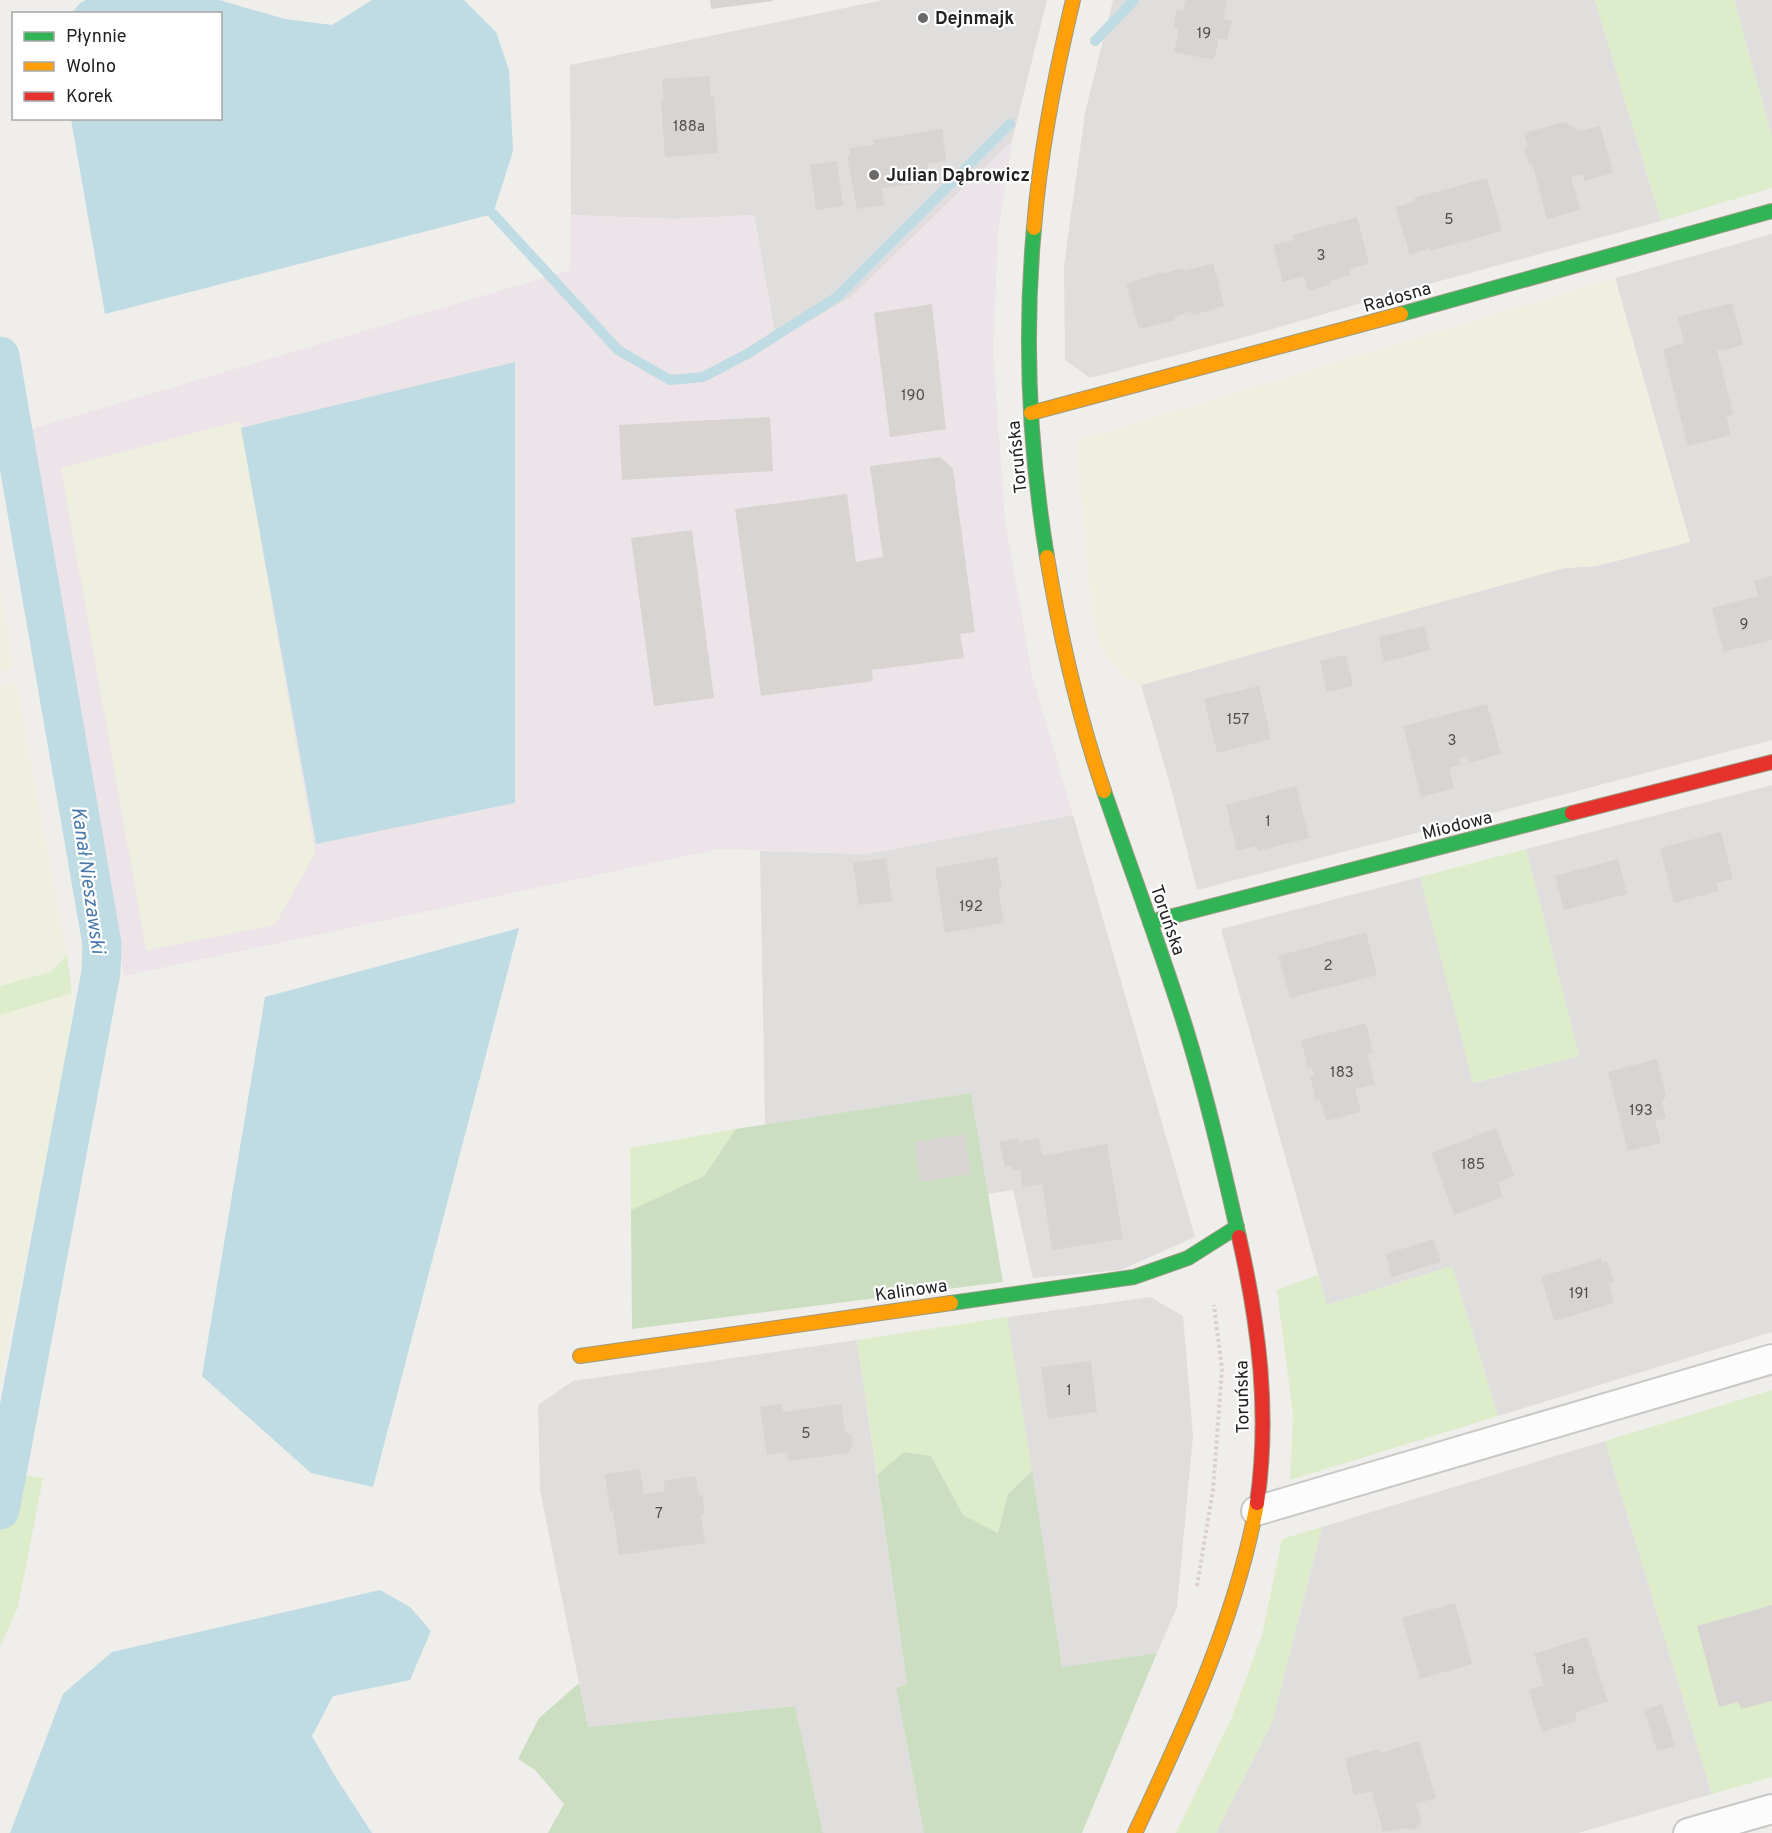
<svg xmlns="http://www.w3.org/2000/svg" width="1772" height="1833" font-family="Overpass,sans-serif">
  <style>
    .residential { fill: #dfdedc }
    .industrial { fill: #ede4e9 }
    .farmland { fill: #efefdf }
    .grass { fill: #ddeccb }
    .forest { fill: #cbdec1 }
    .water { fill: #bfdbe3 }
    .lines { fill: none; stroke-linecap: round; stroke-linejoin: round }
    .stream { stroke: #bfdbe3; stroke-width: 10 }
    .canal { stroke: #bfdbe3; stroke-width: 39 }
    .building { fill: #d7d4d2 }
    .street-casing { stroke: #c9c8c7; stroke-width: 32 }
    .fast-casing { stroke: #999a82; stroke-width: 16 }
    .slow-casing { stroke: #999a82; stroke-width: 16 }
    .jam-casing { stroke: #999a82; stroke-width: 16 }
    .path { stroke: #dccecd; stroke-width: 4; stroke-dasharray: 3 3; stroke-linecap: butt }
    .street { stroke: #fdfcfc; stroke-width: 28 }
    .fast { stroke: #30b455; stroke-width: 14 }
    .slow { stroke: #ff9f0a; stroke-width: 14 }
    .jam { stroke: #e5322d; stroke-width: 14 }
    .poi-dot { fill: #6a6968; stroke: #fff; stroke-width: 2 }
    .labels { text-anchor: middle; stroke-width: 4.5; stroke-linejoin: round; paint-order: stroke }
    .number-label { font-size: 15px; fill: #4f4e4e }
    .poi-label { font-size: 18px; font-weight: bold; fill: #222; stroke: #fff; text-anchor: start }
    .street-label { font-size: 18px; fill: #222; stroke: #fff }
    .water-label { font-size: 20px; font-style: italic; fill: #4a7aab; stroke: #fff }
  </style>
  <rect width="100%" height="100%" fill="#f0eeeb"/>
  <!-- residential -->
  <g class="residential">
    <path d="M883,0H1047L1012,141L850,298L776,340L754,215L674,219L571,215L570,65Z"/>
    <path d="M1113,0H1595L1661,221L1403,291L1245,337L1090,378L1065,360L1064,265L1085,113Z"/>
    <path d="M1734,0H1772V137Z"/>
    <path d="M1772,234V740L1197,890L1171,788L1141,685L1564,568L1596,566L1690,542L1615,278Z"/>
    <path d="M1772,785V1332L1498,1416L1452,1266L1327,1305L1221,929L1420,877L1474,1083L1579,1056L1526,849Z"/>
    <path d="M1073,815L1195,1237L1121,1270L1033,1278L1013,1190L988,1194L971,1093L765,1125L760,851L866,854Z"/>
    <path d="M1150,1297L1183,1316L1193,1436L1177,1607L1157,1653L1062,1667L1007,1317Z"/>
    <path d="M857,1340L907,1684L896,1689L924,1833H823L795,1706L588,1727L540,1490L538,1405L573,1381Z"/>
    <path d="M1605,1441L1712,1794L1578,1833H1216L1272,1722L1322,1527Z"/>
  </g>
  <!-- industrial -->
  <path class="industrial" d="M1012,141L998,233L993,353L1005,520L1032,675L1073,815L866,854L719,849L124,976L31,429L570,270L571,215L674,219L754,215L776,340L850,298Z"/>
  <!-- farmland -->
  <g class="farmland">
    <path d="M1615,278L1690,542L1596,566L1564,568L1141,685L1125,677L1112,663L1099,643L1092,612L1076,441Z"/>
    <path d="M240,421L315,853L275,925L146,950L61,468Z"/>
    <path d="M0,584L14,668L0,672Z"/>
    <path d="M16,681L67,955L51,972L0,986V686Z"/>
    <path d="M72,993L71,1036L0,1382V1015Z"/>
  </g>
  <!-- grass -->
  <g class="grass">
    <path d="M1595,0H1734L1772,137V188L1661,221Z"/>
    <path d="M1526,849L1579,1056L1473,1083L1420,877Z"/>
    <path d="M67,955L72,993L0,1015V986L51,972Z"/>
    <path d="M736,1129L704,1176L631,1210L630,1148Z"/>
    <path d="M1452,1266L1498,1416L1290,1480L1293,1415L1277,1290L1318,1275L1327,1305Z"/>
    <path d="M1007,1317L1032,1471L1008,1494L998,1533L963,1516L931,1456L904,1452L877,1475L857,1340Z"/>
    <path d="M1772,1390V1777L1712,1794L1605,1441Z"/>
    <path d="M0,1471L43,1478L18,1607L0,1647Z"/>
    <path d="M1322,1527L1272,1722L1216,1833H1176L1231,1719L1262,1635L1282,1539Z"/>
  </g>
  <!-- forest -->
  <g class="forest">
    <path d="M971,1093L1003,1282L632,1329L631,1210L704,1176L736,1129Z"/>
    <path d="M904,1452L931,1456L963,1515L998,1533L1008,1494L1032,1471L1062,1667L1157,1653L1082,1833H924L896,1688L907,1684L877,1475Z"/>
    <path d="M579,1683L588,1727L795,1706L823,1833H548L564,1804L535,1770L518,1759L539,1718Z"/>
  </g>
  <!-- water -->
  <g class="water">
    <path d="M86,0H219L285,19L332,25L372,0H464L496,32L509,70L513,151L493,214L105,314L71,119L220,118V14L72,13L80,3Z"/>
    <path d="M515,362V803L316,844L241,428Z"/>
    <path d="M519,928L373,1487L311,1473L202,1376L265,997Z"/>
    <path d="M380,1590L410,1607L431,1631L410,1680L333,1696L312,1736L335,1776L372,1833H10L63,1694L112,1652Z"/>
  </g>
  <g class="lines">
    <!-- stream -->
    <g class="stream">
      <path d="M1095,41L1134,0"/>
      <path d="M493,214L618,350L670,380L703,377L747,354L837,297L1010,124"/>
    </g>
    <!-- canal -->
    <path class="canal" d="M0,356L102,944L101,972L0,1510"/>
  </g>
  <!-- building -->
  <g class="building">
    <path d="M710,0H773V1L711,9Z"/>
    <path d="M1186,0H1227L1223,19L1232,21L1227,40L1219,38L1214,60L1174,52L1179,29L1173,28L1177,9L1183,11Z"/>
    <path d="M709,76L711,97L714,96L718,153L665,157L661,100H664L662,79Z"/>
    <path d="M1564,122L1580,131L1600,126L1613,173L1584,181L1583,174L1571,177L1580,210L1547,219L1532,163L1529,164L1524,148L1528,147L1524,133Z"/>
    <path d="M942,129L946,161L927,164L929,182L882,188L884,205L857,209L847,156L850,155L849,148L874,145L873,140Z"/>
    <path d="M837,161L843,206L816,210L810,165Z"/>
    <path d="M1487,178L1502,231L1430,251L1429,248L1410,255L1396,207L1416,201L1414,198Z"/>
    <path d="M1357,217L1369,264L1349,269L1350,275L1330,281L1331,284L1308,291L1304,276L1283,282L1273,245L1294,240L1293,235Z"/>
    <path d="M1213,263L1224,306L1193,315L1191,311L1174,317L1175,320L1139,329L1126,284L1162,272V274L1183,268L1184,271Z"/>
    <path d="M1732,303L1743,345L1717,351L1733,414L1726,416L1731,435L1688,446L1663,349L1684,343L1678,317Z"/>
    <path d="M932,304L946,429L890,437L874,313Z"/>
    <path d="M770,417L773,471L622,480L619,425Z"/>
    <path d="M940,457L953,469L975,632L960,634L964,658L872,670L873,681L761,696L735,509L847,494L856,562L883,557L870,466Z"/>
    <path d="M692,530L714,698L654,706L631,538Z"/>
    <path d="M1772,576V640L1740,648V647L1724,652L1712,608L1758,596L1754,581Z"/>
    <path d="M1424,626L1430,650L1384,662L1379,637Z"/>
    <path d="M1346,655L1353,686L1327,692L1320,661Z"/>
    <path d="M1259,686L1271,739L1217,753L1204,699Z"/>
    <path d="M1487,704L1501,754L1472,762L1468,760L1467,756L1459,758L1461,764L1449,768L1454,788L1421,797L1403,726Z"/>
    <path d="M1296,786L1309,838L1258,851L1257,846L1237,851L1226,805Z"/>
    <path d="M1721,832L1733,879L1717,883L1719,891L1674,903L1660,848Z"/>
    <path d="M997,857L1002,889L998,890L1004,923L945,933L935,868Z"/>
    <path d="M886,858L892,901L859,905L853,863Z"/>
    <path d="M1618,859L1627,894L1564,910L1555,876Z"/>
    <path d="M1366,932L1377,975L1290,998L1278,956Z"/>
    <path d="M1366,1023L1373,1052L1367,1054L1375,1084L1355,1089L1361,1112L1326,1121L1320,1099L1316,1100L1310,1076L1314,1075L1312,1067L1308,1068L1301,1040Z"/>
    <path d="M1657,1059L1666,1096L1662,1102L1666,1118L1655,1121L1661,1143L1628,1151L1608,1072Z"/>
    <path d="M1496,1128L1514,1176L1498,1182L1502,1197L1454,1215L1432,1153Z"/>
    <path d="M965,1134L971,1174L921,1182L914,1142Z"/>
    <path d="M1018,1138L1019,1142L1039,1138L1042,1156L1107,1144L1123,1239L1052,1250L1042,1184L1023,1187L1020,1170L1012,1171L1011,1166L1005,1167L999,1142Z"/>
    <path d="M1433,1239L1441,1262L1392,1277L1386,1254Z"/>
    <path d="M1601,1258L1602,1263L1607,1261L1614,1282L1609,1284L1614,1303L1554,1321L1541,1277Z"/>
    <path d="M1091,1361L1097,1412L1048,1419L1041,1367Z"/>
    <path d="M782,1404L783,1412L841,1404L845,1431L852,1436L853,1444L848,1453L788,1461L787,1452L767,1455L760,1407Z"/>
    <path d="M640,1469L644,1494L665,1491L664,1481L696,1476L699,1496L702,1495L705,1514L701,1515L705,1543L619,1555L613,1511H610L605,1474Z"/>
    <path d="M1455,1603L1472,1664L1420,1679L1402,1618Z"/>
    <path d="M1772,1605V1701L1741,1709L1738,1702L1719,1707L1697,1626Z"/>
    <path d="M1587,1637L1608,1702L1588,1707V1709L1575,1713L1577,1721L1542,1732L1529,1690L1544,1685L1534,1654Z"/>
    <path d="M1662,1704L1675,1746L1657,1751L1644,1710Z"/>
    <path d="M1419,1741L1436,1798L1416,1804L1422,1823L1417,1828L1409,1830L1403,1828L1383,1832L1372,1791L1354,1795L1345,1758L1380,1749L1381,1753Z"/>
  </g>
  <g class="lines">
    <!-- street casing -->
    <g class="street-casing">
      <g id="street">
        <path d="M1256,1511L1772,1359"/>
        <path d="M1688,1833L1772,1809"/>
      </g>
    </g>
    <!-- fast casing -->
    <g class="fast-casing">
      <g id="fast">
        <path d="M1034,228C1024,338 1029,448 1047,557"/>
        <path d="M1401,314L1772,211"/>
        <path d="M1104,791C1131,870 1161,949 1186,1029C1207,1097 1223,1167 1239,1237"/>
        <path d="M1150,922L1572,813"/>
        <path d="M951,1303L1134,1277L1188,1258L1237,1227"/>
      </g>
    </g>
    <!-- slow casing -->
    <g class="slow-casing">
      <g id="slow">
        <path d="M1034,228C1040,151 1055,75 1073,0"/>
        <path d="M1031,413L1401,314"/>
        <path d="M1047,557C1060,636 1078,714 1104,791"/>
        <path d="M580,1356L951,1303"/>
        <path d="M1135,1833C1185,1727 1236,1619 1257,1503"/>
      </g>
    </g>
    <!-- jam casing -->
    <g class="jam-casing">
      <g id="jam">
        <path d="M1572,813L1772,762"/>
        <path d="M1239,1237C1259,1325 1270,1413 1257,1503"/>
      </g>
    </g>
    <!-- path -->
    <path class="path" d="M1197,1586L1213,1490L1222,1369L1214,1305"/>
    <!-- street -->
    <use href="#street" class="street"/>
    <!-- fast -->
    <use href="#fast" class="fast"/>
    <!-- slow -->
    <use href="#slow" class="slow"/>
    <!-- jam -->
    <use href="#jam" class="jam"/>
  </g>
  <!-- markers -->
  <g class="poi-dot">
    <circle cx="923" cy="18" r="6"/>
    <circle cx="874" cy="175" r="6"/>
  </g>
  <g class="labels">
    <!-- number labels -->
    <g class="number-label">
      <text x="1204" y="38">19</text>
      <text x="689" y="131">188a</text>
      <text x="1449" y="224">5</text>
      <text x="1321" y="260">3</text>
      <text x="913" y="400">190</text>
      <text x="1744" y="629">9</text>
      <text x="1238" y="724">157</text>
      <text x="1452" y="745">3</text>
      <text x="1268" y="826">1</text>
      <text x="971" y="911">192</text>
      <text x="1328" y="970">2</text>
      <text x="1342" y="1077">183</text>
      <text x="1641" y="1115">193</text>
      <text x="1473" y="1169">185</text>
      <text x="1579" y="1298">191</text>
      <text x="1069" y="1395">1</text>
      <text x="806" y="1438">5</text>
      <text x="659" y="1518">7</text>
      <text x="1568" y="1674">1a</text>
    </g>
    <!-- poi labels -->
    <g class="poi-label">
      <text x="935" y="24">Dejnmajk</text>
      <text x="886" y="181">Julian Dąbrowicz</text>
    </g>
    <!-- street labels -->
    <g class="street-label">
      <text transform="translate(1397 297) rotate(-16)" y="6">Radosna</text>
      <text transform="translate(1017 457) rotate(-96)" y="6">Toruńska</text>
      <text transform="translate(1457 825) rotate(-14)" y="6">Miodowa</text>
      <text transform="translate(1168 920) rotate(71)" y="6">Toruńska</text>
      <text transform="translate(911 1290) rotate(-8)" y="6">Kalinowa</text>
      <text transform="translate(1242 1397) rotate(-91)" y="6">Toruńska</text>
    </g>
    <!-- water labels -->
    <g class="water-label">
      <text transform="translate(89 880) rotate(82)" y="7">Kanał Nieszawski</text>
    </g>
  </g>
  <!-- legend -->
  <rect x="12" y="12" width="210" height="108" fill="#ffffff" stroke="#a7a7a7" stroke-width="1.5"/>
  <rect x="24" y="32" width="30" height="9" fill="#30b455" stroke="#a7a7a7" stroke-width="1.5"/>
  <text x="66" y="42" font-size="18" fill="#222222">Płynnie</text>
  <rect x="24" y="62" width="30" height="9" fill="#ff9f0a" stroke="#a7a7a7" stroke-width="1.5"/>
  <text x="66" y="72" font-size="18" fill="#222222">Wolno</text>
  <rect x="24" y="92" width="30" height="9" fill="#e5322d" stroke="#a7a7a7" stroke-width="1.5"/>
  <text x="66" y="102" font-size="18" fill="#222222">Korek</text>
</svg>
